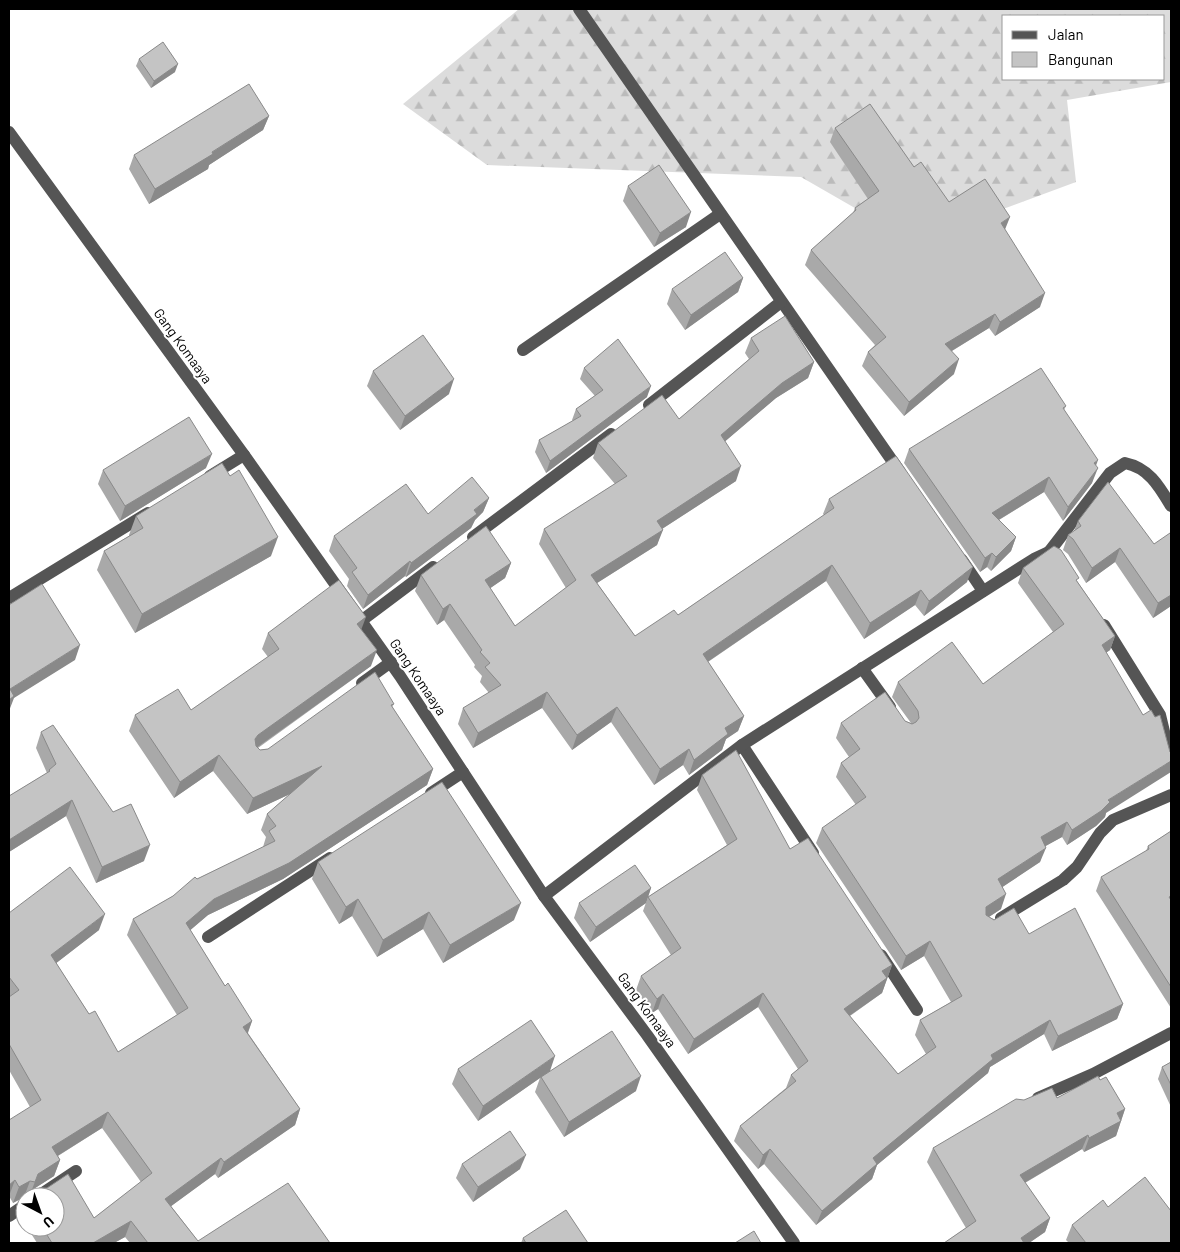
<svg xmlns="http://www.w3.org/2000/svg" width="1180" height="1252" font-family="Barlow,sans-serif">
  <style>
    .forest { fill: url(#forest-firs); fill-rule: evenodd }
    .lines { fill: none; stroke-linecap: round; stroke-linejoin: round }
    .minor { stroke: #555; stroke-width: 12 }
    .wall { fill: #a9a9a9 }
    .shaded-wall { fill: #898989 }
    .building { fill: #c4c4c4; stroke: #898989 }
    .labels { text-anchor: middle; stroke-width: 4; stroke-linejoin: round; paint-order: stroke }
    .street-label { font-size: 14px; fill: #000; stroke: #fff }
  </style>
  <defs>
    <pattern id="forest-firs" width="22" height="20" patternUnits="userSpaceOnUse" patternTransform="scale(1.25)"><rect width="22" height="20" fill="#dcdcdc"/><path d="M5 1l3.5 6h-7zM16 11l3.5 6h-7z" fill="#bbb"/></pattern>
  </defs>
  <rect width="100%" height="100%" fill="#fff"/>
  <!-- forest -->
  <path class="forest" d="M519,9H1171V82L1067,100L1076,182L914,242L801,177L487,165L403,104ZM1004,16H1164V79H1004Z"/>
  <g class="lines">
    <!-- minor -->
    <g class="minor">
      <path d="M579,9L900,472"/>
      <path d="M9,132L244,455L400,676L544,896L647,1035L794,1243"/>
      <path d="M523,350L720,214"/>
      <path d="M649,405L781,302"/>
      <path d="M210,476L244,455"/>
      <path d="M473,537L611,434"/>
      <path d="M1049,552L1110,473L1125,463C1149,468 1159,486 1171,506"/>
      <path d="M962,560L983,591"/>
      <path d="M9,598L148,513"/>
      <path d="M361,621L433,567"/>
      <path d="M1104,625L1160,715L1171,761"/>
      <path d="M862,668L890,707"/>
      <path d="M362,683L391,662"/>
      <path d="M742,745L813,853"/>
      <path d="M431,793L463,772"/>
      <path d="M544,896L742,745L1034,559L1049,552L1056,556"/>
      <path d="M1001,918L1063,880L1077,867L1100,833L1113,820L1171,795"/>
      <path d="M208,937L330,858"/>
      <path d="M881,955L917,1010"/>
      <path d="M1038,1098L1093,1074L1171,1033"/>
      <path d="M37,1197L76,1171"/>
      <path d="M9,1216L25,1205"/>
    </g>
  </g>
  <!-- wall -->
  <g class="wall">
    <path d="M139,59L175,72L151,88L136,66Z"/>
    <path d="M269,116L263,130L209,165L208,169L149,204L129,169L134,155Z"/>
    <path d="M835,128L914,167L949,202L1005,230L1040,307L995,336L989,328L952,351L954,374L904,416L862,366L868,352L875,345L805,265L811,250L853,213L855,208L868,199L830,142Z"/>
    <path d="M628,186L686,227L654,247L623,201Z"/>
    <path d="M743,278L738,292L685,330L667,304L672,289Z"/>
    <path d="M751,338L814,362L808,378L776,398L725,441L736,481L662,529L657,545L597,583L635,636L678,615L824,515L823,514L829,499L967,582L924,616L915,605L864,639L826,581L708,662L744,716L738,731L726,739L722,750L689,775L683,765L654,785L611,722L572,750L542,708L473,748L458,724L463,708L489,693L480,682L482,676L474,667L475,665L444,620L437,625L415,591L421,575L511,563L505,578L490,588L515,626L566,588L539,544L544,529L615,484L593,458L598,443L679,419L749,359L745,353Z"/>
    <path d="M584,368L647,397L546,473L535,452L539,440L573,421L572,420L576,409L595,396L580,379Z"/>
    <path d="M373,371L449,394L400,430L367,386Z"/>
    <path d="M1066,406L1064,410L1096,466L1092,483L1063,521L1044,492L999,520L1016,537L1011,551L991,571L987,567L980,572L904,463L909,449Z"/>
    <path d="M206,468L120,521L98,484L103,470Z"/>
    <path d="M489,498L483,512L475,520L471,528L406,577L405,576L363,609L347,586L349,579L329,551L334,536L428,514Z"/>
    <path d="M136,516L271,556L135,633L97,570L104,551L129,536V535Z"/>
    <path d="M1078,521L1154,544L1171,535V606L1153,618L1115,562L1086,583L1068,554L1063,550L1068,535L1074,531Z"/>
    <path d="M1023,568L1077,581L1115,636L1110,650L1107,652L1106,813L1105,817L1096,826L1067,845L1062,837L1045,846L1040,862L1002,887L1001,909L989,917L1029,934L1123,1004L1117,1019L1052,1051L1044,1034L990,1067L988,1073L877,1165L872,1179L816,1225L764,1164L758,1169L734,1141L740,1126L786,1088L791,1075L798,1069L758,1007L688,1054L658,1009L652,1013L636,990L641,976L671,955L643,911L648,897L727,845L697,790L702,775L790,849L892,965L882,993L850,1016L898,1074L926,1054L915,1035L920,1020L951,1002L924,956L901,970L816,843L822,828L856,805L836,777L841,763L849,757L836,738L841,723L905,721L911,723L892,697L898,682L983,684L1053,632L1018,583Z"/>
    <path d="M361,630L371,666L258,748L260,750L268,749L394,704L392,707L433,769L427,785L283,879L208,915L190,930L225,986L252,1021L248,1033L300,1109L295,1125L218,1178L215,1174L171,1206L198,1241L330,1243H130L125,1237L114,1243H37L27,1227H55L94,1218L141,1182L102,1128L58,1156L60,1160L54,1176L32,1190L29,1197H24L13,1203L9,1196L30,1107L9,1070V913L99,930L56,963L89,1014L118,1052L177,1015L127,935L133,919L173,896L197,879L263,847L266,837L261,830L267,814L290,794L247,814L213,771L174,798L129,731L135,715L191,710L268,657L262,649L268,633Z"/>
    <path d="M41,732L144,861L96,883L66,816L9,852V796L47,773L36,748Z"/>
    <path d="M1171,831V1008L1096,891L1101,877L1146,851L1148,846Z"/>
    <path d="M318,862L514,920L443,963L423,929L377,957L352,916L339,924L312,879Z"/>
    <path d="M651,888L646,903L590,942L574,918L579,903Z"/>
    <path d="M1171,1062V1107L1158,1079L1162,1067Z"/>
    <path d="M458,1069L550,1071L636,1091L564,1137L535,1092L540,1078L478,1121L452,1084Z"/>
    <path d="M1100,1080L1125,1109L1116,1136L1084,1152L1082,1149L1025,1183L1050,1218L1045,1232L1029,1243H944L966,1228L927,1162L933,1148L1024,1100L1057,1098Z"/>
    <path d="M462,1164L520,1169L473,1202L456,1178Z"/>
    <path d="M25,1207V1223L21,1217Z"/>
    <path d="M1108,1207L1171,1243H1069L1066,1240L1072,1225Z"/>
    <path d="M523,1238L588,1243H521Z"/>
  </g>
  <!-- shaded-wall -->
  <g class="shaded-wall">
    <path d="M178,64L175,72L151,88L154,81Z"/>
    <path d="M269,116L263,130L209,165L208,169L149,204L155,189Z"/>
    <path d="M691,212L686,227L654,247L660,233Z"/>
    <path d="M1010,217L1004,232L1001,223Z"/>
    <path d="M743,278L738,292L685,330L691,315Z"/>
    <path d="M1045,293L1040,307L995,336L1000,322Z"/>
    <path d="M995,314L989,328L940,358L945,344Z"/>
    <path d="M959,359L954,374L904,416L909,402Z"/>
    <path d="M814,362L808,378L776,398L715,450L721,435L782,383Z"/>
    <path d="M454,379L449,394L400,430L405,416Z"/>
    <path d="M651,386L647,397L546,473L550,461Z"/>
    <path d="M212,454L206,468L120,521L125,506Z"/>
    <path d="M1098,460L1093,474L1094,463Z"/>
    <path d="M741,466L736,481L651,536L657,521Z"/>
    <path d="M1098,468L1092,483L1063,521L1068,507Z"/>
    <path d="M1049,477L1044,492L987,527L992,513Z"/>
    <path d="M489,498L483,512L475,520L471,528L406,577L411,563Z"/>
    <path d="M663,530L657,545L586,590L591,575Z"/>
    <path d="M278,537L271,556L135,633L142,614Z"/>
    <path d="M1016,537L1011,551L991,571L996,557Z"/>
    <path d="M1120,548L1115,562L1086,583L1092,568Z"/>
    <path d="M992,553L987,567L980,572L985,558Z"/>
    <path d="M410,561L405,576L363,609L368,595Z"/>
    <path d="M511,563L505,578L479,596L485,580Z"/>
    <path d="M832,565L826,581L697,669L703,654Z"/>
    <path d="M973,567L967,582L924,616L929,601Z"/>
    <path d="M921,590L915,605L864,639L870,623Z"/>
    <path d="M1171,595V606L1153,618L1158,603Z"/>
    <path d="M450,604L444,620L437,625L443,609Z"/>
    <path d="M366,617L360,633L357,624Z"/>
    <path d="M1115,636L1110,650L1097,659L1102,645Z"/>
    <path d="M80,645L75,660L14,698L9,711V693L10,689Z"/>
    <path d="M377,650L371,666L252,751L255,739L258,735Z"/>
    <path d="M547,692L542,708L473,748L478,733Z"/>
    <path d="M617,707L611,722L572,750L577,735Z"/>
    <path d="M744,716L738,731L726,739L722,750L689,775L694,760L725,728Z"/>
    <path d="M689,749L683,765L654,785L660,769Z"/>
    <path d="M219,755L213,771L174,798L180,782Z"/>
    <path d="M1171,761V772L1106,813L1105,817L1096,826L1067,845L1072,830L1108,800Z"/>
    <path d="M322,766L316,782L247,814L253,798Z"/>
    <path d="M433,769L427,785L283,879L208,915L180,939L186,923L214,899Z"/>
    <path d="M72,800L66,816L9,852V840Z"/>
    <path d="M1067,822L1062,837L1035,852L1041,837Z"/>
    <path d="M150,845L144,861L96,883L102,867Z"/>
    <path d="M1046,848L1040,862L992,894L998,879Z"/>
    <path d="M651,888L646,903L590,942L596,927Z"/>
    <path d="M1006,894L1001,909L981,922L986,907Z"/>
    <path d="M358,899L352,916L339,924L346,907Z"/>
    <path d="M521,903L514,920L443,963L450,945Z"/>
    <path d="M429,912L423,929L377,957L383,940Z"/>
    <path d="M105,914L99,930L46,971L51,955Z"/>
    <path d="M930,941L924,956L901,970L906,956Z"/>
    <path d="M892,965L882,993L839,1023L844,1009L882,971Z"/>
    <path d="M763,993L758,1007L688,1054L694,1039Z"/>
    <path d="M663,994L658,1009L652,1013L657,999Z"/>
    <path d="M1123,1004L1117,1019L1052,1051L1058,1036Z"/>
    <path d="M1050,1020L1044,1034L990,1067L988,1073L877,1165L872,1179L816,1225L822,1211L873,1158L991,1055Z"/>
    <path d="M252,1021L246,1037L243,1027Z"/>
    <path d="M555,1056L550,1071L478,1121L483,1106Z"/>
    <path d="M641,1076L636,1091L564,1137L569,1122Z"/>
    <path d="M300,1109L295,1125L218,1178L224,1162Z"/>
    <path d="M1125,1109L1116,1136L1084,1152L1089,1138L1117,1113Z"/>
    <path d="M108,1112L102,1128L46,1163L52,1147Z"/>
    <path d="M1088,1135L1082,1149L1014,1189L1020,1175Z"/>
    <path d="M770,1149L764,1164L758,1169L763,1155Z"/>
    <path d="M526,1155L520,1169L473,1202L478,1187Z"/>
    <path d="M221,1158L215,1174L159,1215L165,1199Z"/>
    <path d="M60,1160L54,1176L32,1190L29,1197L38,1174Z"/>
    <path d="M15,1180L9,1196V1197V1185Z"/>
    <path d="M30,1181L24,1197L13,1203L19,1187Z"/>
    <path d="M1050,1218L1045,1232L1029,1243H1019L1021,1238Z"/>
    <path d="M131,1221L125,1237L114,1243H93Z"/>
  </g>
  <!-- building -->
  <g class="building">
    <path d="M163,42L178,64L154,81L139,59Z"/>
    <path d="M249,84L269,116L212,152L213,154L155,189L134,155Z"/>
    <path d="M870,104L914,167L921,162L949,202L985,179L1010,217L1001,223L1045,293L1000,322L995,314L945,344L959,359L909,402L868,352L886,337L811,250L856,210L855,208L879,191L835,128Z"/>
    <path d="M659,165L691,212L660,233L628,186Z"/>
    <path d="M725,252L743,278L691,315L672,289Z"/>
    <path d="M785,316L814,362L782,383L721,435L741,466L657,521L663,530L591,575L635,636L674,610L678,615L834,508L829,499L896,456L973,567L929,601L921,590L870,623L832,565L703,654L744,716L725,728L728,734L694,760L689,749L660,769L617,707L577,735L547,692L478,733L463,708L501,685L485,667L490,663L480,652L482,650L450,604L443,609L421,575L486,526L511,563L485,580L515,626L576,580L544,529L627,476L598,443L662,395L679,419L759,351L751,338Z"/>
    <path d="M423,335L454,379L405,416L373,371Z"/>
    <path d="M618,339L651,386L550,461L539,440L581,416L576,409L603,390L584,368Z"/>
    <path d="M1041,368L1066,406L1063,408L1098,460L1094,463L1098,468L1068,507L1049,477L992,513L1016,537L996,557L992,553L985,558L909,449Z"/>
    <path d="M189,417L212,454L125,506L103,470Z"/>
    <path d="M222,463L230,476L239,470L278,537L142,614L104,551L143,528L136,516Z"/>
    <path d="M472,477L489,498L474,510L477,514L411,563L410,561L368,595L352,572L357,568L334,536L406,484L428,514Z"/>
    <path d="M1108,482L1154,544L1170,533L1171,535V595L1158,603L1120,548L1092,568L1073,539L1068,535L1081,526L1078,521Z"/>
    <path d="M1054,546L1061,550L1079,578L1076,580L1115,636L1102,645L1143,715L1151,710L1155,717L1160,715L1170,752H1171V761L1108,800L1110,802L1101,811L1072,830L1067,822L1041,837L1046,848L998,879L1006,894L986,907V915L994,920L1014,908L1029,934L1075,908L1123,1004L1058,1036L1050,1020L991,1055L993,1059L873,1158L877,1164L822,1211L770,1149L763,1155L740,1126L796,1081L791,1075L808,1061L763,993L694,1039L663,994L657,999L641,976L681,948L648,897L737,839L702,775L736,750L790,849L808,838L892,965L882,971L887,978L844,1009L898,1074L936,1047L920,1020L962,996L930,941L906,956L822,828L866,797L841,763L860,749L841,723L885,692L905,721L912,724L916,722L919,718L918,711L898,682L952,642L983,684L1064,624L1023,568Z"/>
    <path d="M339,580L366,617L357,624L377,650L258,735L255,739L256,746L260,750L268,749L375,672L394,704L391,705L433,769L289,863L214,899L186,923L225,986L228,983L252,1021L243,1027L300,1109L224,1162L221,1158L165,1199L198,1241L288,1183L330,1243H148L131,1221L93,1243H52L42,1227H55V1197H33L36,1195L39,1188H47L68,1174L94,1218L152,1173L108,1112L52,1147L60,1160L38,1174L35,1182L30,1181L19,1187L15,1180L9,1185V1120L41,1100L9,1044V997L19,990L9,977V913L70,867L105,914L51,955L89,1014L95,1011L118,1052L188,1008L133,919L173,896L195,877L197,879L275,841L269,831L276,826L267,814L322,766L253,798L219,755L180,782L135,715L178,689L191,710L279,649L268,633Z"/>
    <path d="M42,584L80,645L10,689L14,696L9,700V605Z"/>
    <path d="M53,725L113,812L131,804L150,845L102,867L72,800L9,840V796L50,771L49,770L56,764L41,732Z"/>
    <path d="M442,782L521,903L450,945L429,912L383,940L358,899L346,907L318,862Z"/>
    <path d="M1171,831V896L1169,897L1171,900V987L1101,877L1149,849L1148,846Z"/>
    <path d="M635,865L651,888L596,927L579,903Z"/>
    <path d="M531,1020L555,1056L483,1106L458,1069Z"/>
    <path d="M612,1031L641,1076L569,1122L541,1077Z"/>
    <path d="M1171,1062V1085L1162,1067Z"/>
    <path d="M1098,1076L1100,1080L1106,1077L1125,1109L1117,1113L1121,1121L1089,1138L1088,1135L1020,1175L1050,1218L1021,1238L1024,1243H944L976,1221L933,1148L1016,1099L1024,1100L1052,1088L1057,1098Z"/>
    <path d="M510,1131L526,1155L478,1187L462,1164Z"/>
    <path d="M1145,1177L1171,1211V1243H1086L1072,1225L1103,1200L1108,1207Z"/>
    <path d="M566,1210L588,1243H526L523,1238Z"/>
    <path d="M754,1231L761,1243H735Z"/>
  </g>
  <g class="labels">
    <!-- street labels -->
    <g class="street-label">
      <text transform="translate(183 346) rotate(54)" y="5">Gang Komaaya</text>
      <text transform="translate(418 677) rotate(56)" y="5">Gang Komaaya</text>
      <text transform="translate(647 1010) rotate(54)" y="5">Gang Komaaya</text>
    </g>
  </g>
  <!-- border -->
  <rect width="1180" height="1252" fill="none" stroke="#000000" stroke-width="20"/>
  <!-- legend -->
  <rect x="1002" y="15" width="162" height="65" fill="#ffffff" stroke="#999999"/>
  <rect x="1012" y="31" width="25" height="8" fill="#555555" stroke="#999999"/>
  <text x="1048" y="40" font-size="15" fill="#000000">Jalan</text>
  <rect x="1012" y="52" width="25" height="15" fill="#c4c4c4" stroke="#999999"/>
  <text x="1048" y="65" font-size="15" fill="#000000">Bangunan</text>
  <!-- north arrow -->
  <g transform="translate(40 1212) rotate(139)"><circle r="24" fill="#ffffff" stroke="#999999"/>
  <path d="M0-4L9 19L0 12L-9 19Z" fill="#000000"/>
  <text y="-8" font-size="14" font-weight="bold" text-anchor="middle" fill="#000000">U</text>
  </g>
</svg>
